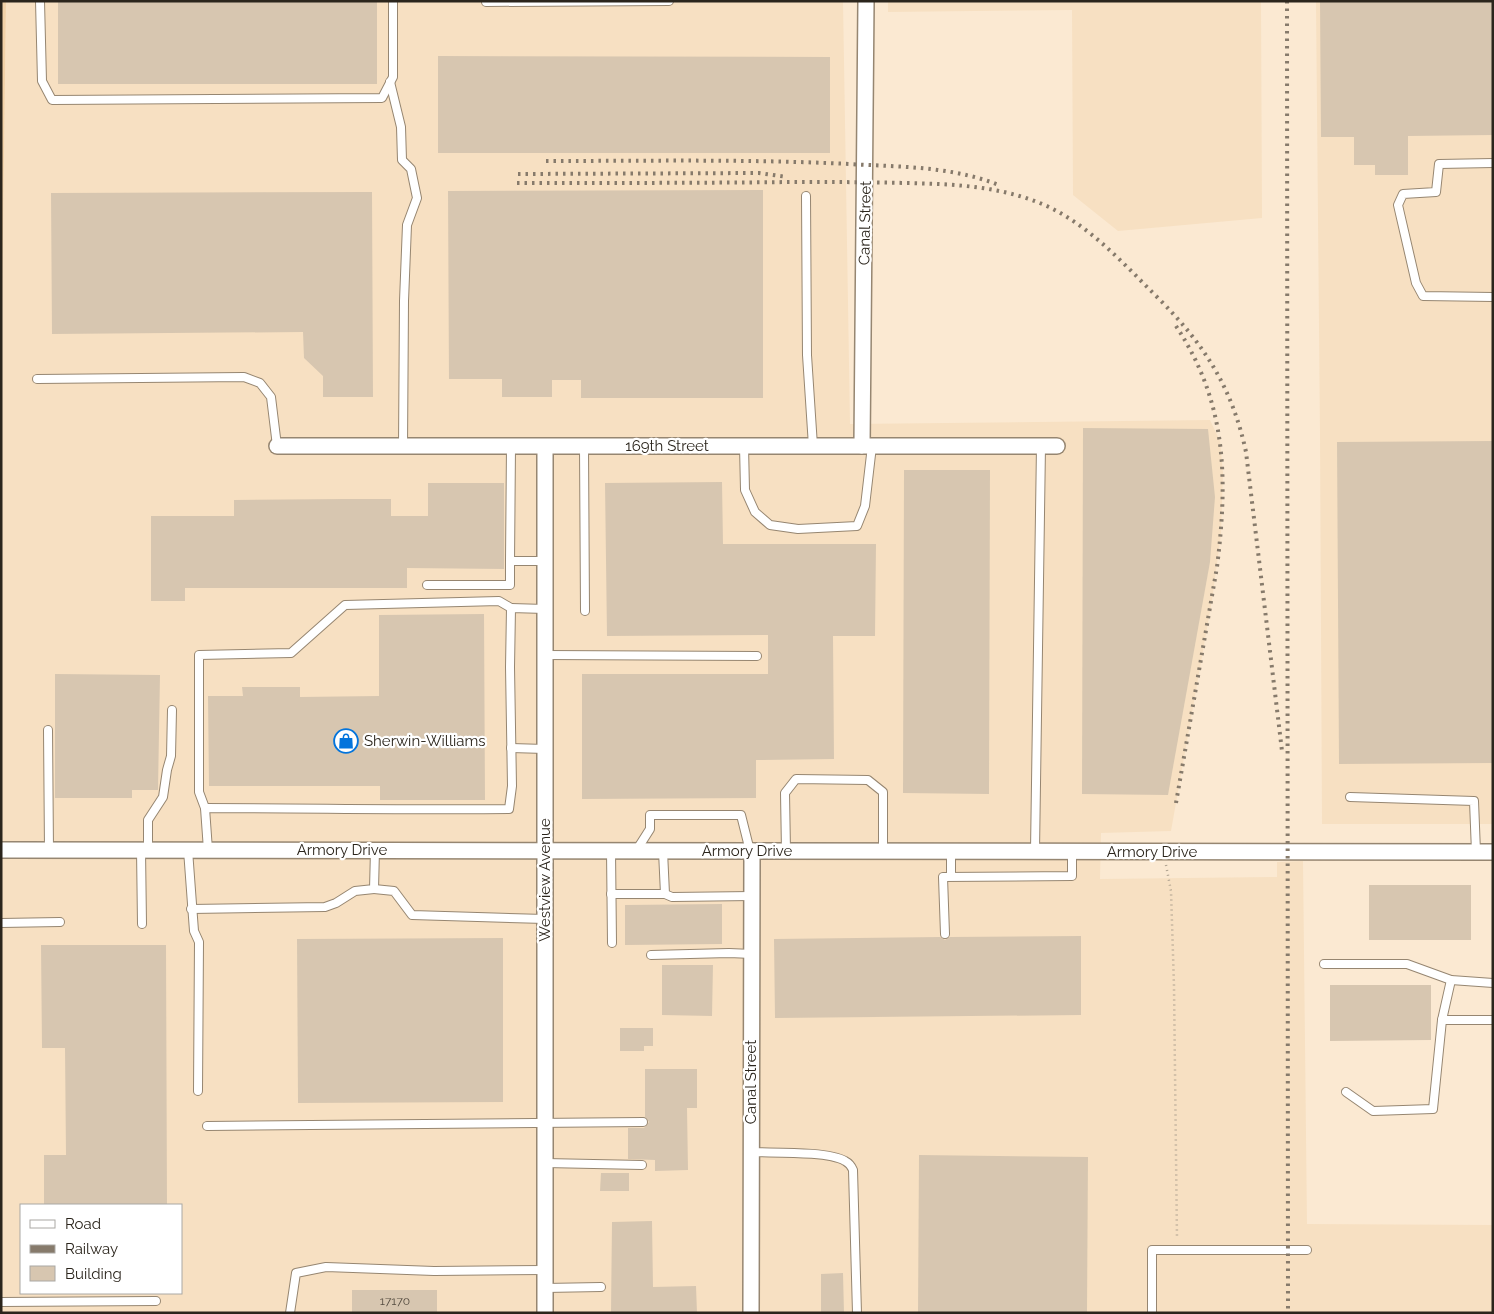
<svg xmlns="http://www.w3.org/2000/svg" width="1494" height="1314" font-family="Raleway,sans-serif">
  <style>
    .built { fill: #f7e0c2; fill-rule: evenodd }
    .green { fill: #f1d1a7 }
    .building { fill: #d7c6b0 }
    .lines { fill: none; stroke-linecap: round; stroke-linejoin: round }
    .service-casing { stroke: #968671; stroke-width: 10 }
    .minor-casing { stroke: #968671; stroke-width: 18 }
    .path { stroke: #afa290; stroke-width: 2.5; stroke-dasharray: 1 4; stroke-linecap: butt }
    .service { stroke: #fff; stroke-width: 8 }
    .minor { stroke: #fff; stroke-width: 15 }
    .rail { stroke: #867a6b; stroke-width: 4; stroke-dasharray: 2.5 5; stroke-linecap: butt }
    .labels { text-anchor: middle; stroke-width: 4.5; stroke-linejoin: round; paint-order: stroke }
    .number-label { font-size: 12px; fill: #564d41 }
    .street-label { font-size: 15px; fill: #2b251c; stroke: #fff }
    .poi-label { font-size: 15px; fill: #2b251c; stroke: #fff; text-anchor: start }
  </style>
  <rect width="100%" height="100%" fill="#fbe9d2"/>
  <!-- built -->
  <g class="built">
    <path d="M6,1H843L850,424L1210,420L1220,441L1223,473L1221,534L1212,600L1171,831L1101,833L1100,879L1277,877V862L1303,861L1307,1224L1493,1225V1313H1V386ZM21,1205H181V1293H21Z"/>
    <path d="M888,1H1261L1262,218L1118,231L1073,195L1072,10L888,12Z"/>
    <path d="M1316,1H1493V824H1322L1320,434Z"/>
  </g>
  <!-- green -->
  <path class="green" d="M1,1H6L1,386Z"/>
  <!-- building -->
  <g class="building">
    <rect x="58" y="1" width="319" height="83"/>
    <path d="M1320,1H1493V135L1408,136V175H1375V165H1354V137H1321Z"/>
    <path d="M438,56L830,57V153H438Z"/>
    <path d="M763,190V398H581V380H552V397H502V379H449L448,191Z"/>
    <path d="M372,192L373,397H323V376L304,358L303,332L52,334L51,193Z"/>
    <path d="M1083,428L1208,429L1215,497L1210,562L1168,795L1082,794Z"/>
    <path d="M1493,441V763L1339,764L1337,442Z"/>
    <path d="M904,470H990L989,794L903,793Z"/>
    <path d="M722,482L723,544H876L875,636H833L834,759L756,760V798L582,799V674H768V635L607,636L605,483Z"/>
    <path d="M428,483H504V569L407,568V588H185V601H151V516H234V500L345,499H391V516H428Z"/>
    <path d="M484,614L485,800H380V786H209L208,696H243L242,687H300V697L379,696V615Z"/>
    <path d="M55,674L160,675L158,790H132V798H55Z"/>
    <rect x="1369" y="885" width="102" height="55"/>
    <path d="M722,904V944L625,945V905Z"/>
    <path d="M1081,936V1015L775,1018L774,939L940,937L945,940L950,937Z"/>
    <path d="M503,938V1102L298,1103L297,939Z"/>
    <path d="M41,945H166L167,1205H44V1155H66L65,1048H42Z"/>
    <path d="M662,965H713L712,1016L662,1015Z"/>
    <path d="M1330,985H1431V1040L1330,1041Z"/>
    <path d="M620,1028H653V1046H644V1051H620Z"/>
    <path d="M645,1069H697V1108H687L688,1170L655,1171V1160L628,1159V1128H644L649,1122L645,1117Z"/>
    <path d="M919,1155L1088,1157L1087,1313H918Z"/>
    <path d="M601,1173H629V1191H600Z"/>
    <path d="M652,1221L653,1287L696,1286L697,1313H611L612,1222Z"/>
    <path d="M843,1273L844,1313H821V1274Z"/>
    <rect x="352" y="1290" width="85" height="23"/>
  </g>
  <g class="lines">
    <!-- service casing -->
    <g class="service-casing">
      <g id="service">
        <path d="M40,1L42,81L52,100L382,98L393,77V1"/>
        <path d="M486,2L669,1"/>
        <path d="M390,82L401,127L402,160L411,169L417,198L407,225L404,301L403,447"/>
        <path d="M1493,163L1439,164L1436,192L1403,194L1398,205L1416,283L1423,296L1493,297"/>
        <path d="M806,196L807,355L813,446"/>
        <path d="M37,379L244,377L260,383L271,397L277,446"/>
        <path d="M744,446L745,490L755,512L770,525L798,529L857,526L865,506L872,446"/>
        <path d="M511,447L510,561H545"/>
        <path d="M584,447L585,611"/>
        <path d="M427,585H510V561"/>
        <path d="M545,655L757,656"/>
        <path d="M48,730L49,850"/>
        <path d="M511,748L545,749"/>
        <path d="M1350,797L1474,801L1476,852"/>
        <path d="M205,808L199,792V655L291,653L345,605L499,601L511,608"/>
        <path d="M141,850L142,924"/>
        <path d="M148,850V820L163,797L167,770L171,756L172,710"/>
        <path d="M188,850L194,931L199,942L198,1091"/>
        <path d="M208,850L205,808C307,808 408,810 509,809L512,786L510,667L511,608L545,609"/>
        <path d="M611,851L612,943"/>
        <path d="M636,851L650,829V815H741L750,851"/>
        <path d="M663,851L665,894L672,897L752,896"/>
        <path d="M786,851L785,793L796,779L868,780L883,792V851"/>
        <path d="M951,851V876"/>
        <path d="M1035,851L1041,446"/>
        <path d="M374,889L394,891L412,915L545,919"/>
        <path d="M611,894H665"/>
        <path d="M191,909L325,907L336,903L355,891L374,889L375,850"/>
        <path d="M1,923L60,922"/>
        <path d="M945,934L943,877L1072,876V851"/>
        <path d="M651,955L729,953L752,954"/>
        <path d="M1324,964H1407L1451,980L1493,983"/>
        <path d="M1451,980L1442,1020H1493"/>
        <path d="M1346,1092L1373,1111L1433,1109L1442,1020"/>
        <path d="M207,1126L643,1122"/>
        <path d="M751,1152C773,1153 828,1151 845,1161C849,1163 851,1165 853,1170L857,1313"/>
        <path d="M545,1163L642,1165"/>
        <path d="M545,1288L601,1287"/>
        <path d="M1,1302L156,1301"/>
        <path d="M290,1313L296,1273L326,1267L434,1271L545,1270"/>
        <path d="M1152,1313V1250H1307"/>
      </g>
    </g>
    <!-- minor casing -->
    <g class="minor-casing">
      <g id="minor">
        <path d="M277,446H1057"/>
        <path d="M862,446L866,1"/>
        <path d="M545,447V1313"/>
        <path d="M1,850L1493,852"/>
        <path d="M751,1313L752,851"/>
      </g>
    </g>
    <!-- path -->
    <path class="path" d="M1166,865L1171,891L1174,986L1177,1239"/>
    <!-- service -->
    <use href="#service" class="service"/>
    <!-- minor -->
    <use href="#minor" class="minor"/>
    <!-- rail -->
    <g class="rail">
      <path d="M1287,1L1288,1313"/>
      <path d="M546,161C647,161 749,159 849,164C901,167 950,166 999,185"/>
      <path d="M518,174L759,173L787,177"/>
      <path d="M517,183C609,183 701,183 793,182C831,182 868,182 905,183C955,184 1003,186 1049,207C1092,228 1124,264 1158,298C1204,344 1232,387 1246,452L1282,751"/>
      <path d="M1176,803L1217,567C1228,478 1227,403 1176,326"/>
    </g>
  </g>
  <!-- icons -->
  <defs>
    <g id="shop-ring" transform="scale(1.25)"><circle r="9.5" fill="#fff" stroke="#0374dc" stroke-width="1.5"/><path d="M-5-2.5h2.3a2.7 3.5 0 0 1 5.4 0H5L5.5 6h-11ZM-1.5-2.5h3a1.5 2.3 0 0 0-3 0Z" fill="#0374dc"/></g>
  </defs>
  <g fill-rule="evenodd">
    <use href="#shop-ring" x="346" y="741"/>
  </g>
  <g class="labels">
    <!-- number labels -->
    <g class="number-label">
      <text x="395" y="1305">17170</text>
    </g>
    <!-- street labels -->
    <g class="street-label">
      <text transform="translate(865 223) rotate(-89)" y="5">Canal Street</text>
      <text x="667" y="451">169th Street</text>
      <text x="342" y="855">Armory Drive</text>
      <text x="747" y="856">Armory Drive</text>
      <text x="1152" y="857">Armory Drive</text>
      <text transform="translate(545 880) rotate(-90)" y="5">Westview Avenue</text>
      <text transform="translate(751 1082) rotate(-90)" y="5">Canal Street</text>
    </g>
    <!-- poi labels -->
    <g class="poi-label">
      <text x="364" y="746">Sherwin-Williams</text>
    </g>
  </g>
  <!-- border -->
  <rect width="1494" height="1314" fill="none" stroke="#2b251c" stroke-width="5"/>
  <!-- legend -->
  <rect x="20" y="1204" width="162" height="90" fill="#ffffff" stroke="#aaa8a4"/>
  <rect x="30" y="1220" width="25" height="8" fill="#ffffff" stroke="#aaa8a4"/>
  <text x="65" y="1229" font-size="15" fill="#2b251c">Road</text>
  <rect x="30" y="1245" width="25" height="8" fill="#867a6b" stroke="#aaa8a4"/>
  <text x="65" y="1254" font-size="15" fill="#2b251c">Railway</text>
  <rect x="30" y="1266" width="25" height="15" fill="#d7c6b0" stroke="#aaa8a4"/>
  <text x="65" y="1279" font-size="15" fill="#2b251c">Building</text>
</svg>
